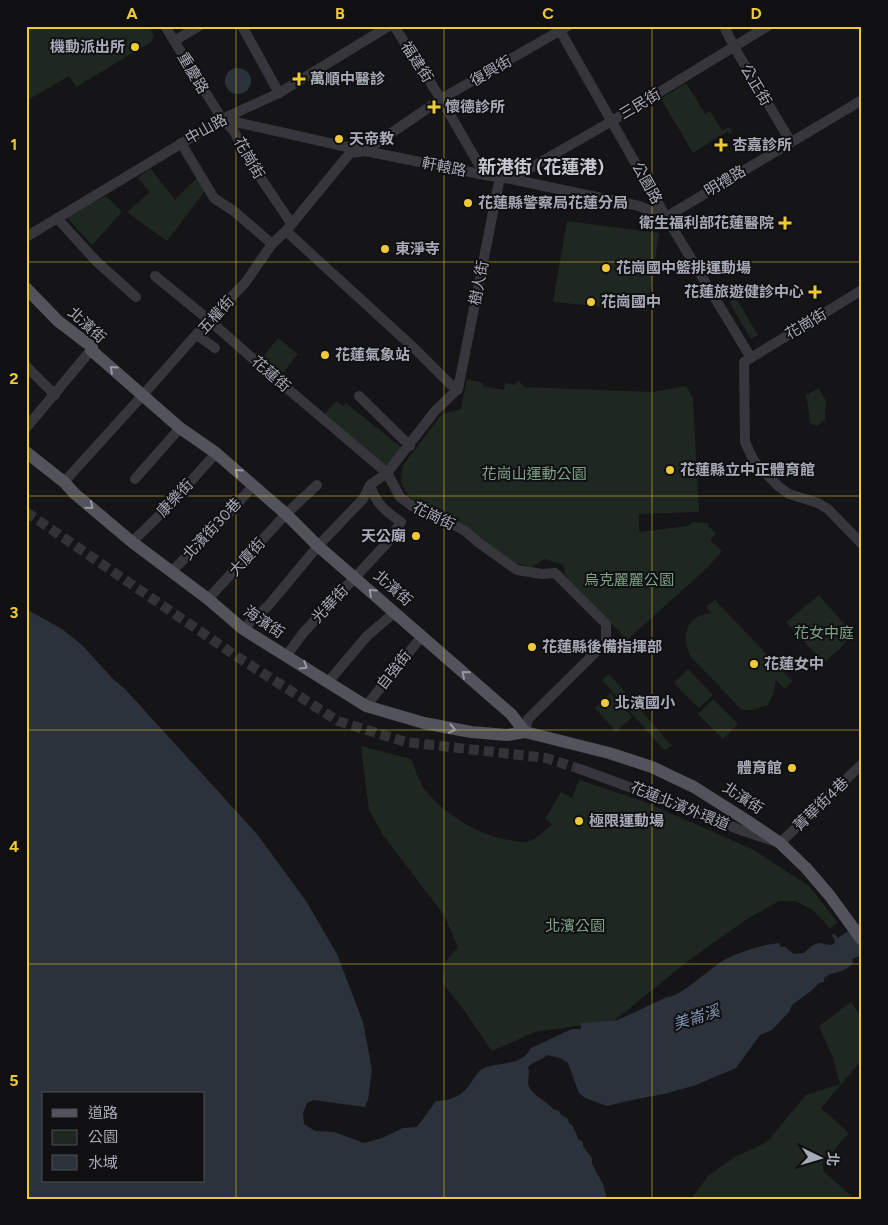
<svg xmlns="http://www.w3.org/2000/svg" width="888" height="1225" font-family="Figtree,'Noto Sans TC',sans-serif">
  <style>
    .green { fill: #1f2721 }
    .water { fill: #2c323b; fill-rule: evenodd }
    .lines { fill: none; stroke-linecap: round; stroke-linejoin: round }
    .minor-tunnel { stroke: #323337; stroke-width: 10; stroke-dasharray: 10 5; stroke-linecap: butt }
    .minor { stroke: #36363c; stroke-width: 10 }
    .major { stroke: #52535b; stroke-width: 12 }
    .oneway { stroke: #9699a5 }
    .grid { fill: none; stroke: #eeca36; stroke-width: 1; stroke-opacity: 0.55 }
    .poi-dot { fill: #eeca36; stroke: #101012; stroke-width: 2 }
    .labels { text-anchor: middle; stroke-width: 4; stroke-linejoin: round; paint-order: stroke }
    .poi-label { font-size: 15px; font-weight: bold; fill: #a7aab7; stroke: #101012; text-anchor: start }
    .street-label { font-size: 15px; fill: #a7aab7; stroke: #101012 }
    .park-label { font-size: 15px; fill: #7fa286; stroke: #101012 }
    .water-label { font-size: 16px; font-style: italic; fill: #7f93b1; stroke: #101012 }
    .quarter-label { font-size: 18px; font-weight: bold; fill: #c8cad3; stroke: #101012 }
    .neatline { fill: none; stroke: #eeca36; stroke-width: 2 }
    .grid-label { font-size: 16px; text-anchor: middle; font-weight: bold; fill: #eeca36 }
  </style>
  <rect width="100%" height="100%" fill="#151517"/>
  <!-- green -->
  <g class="green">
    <path d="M26,26H148L154,35L151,42L76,87L69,76L26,101Z"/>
    <path d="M686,83L705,114L710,111L722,131L729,127L732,132L729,134L728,131L693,153L661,99Z"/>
    <path d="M150,168L175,200L197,178L205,191L167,241L127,212L150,192L138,178Z"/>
    <path d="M106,196L122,212L92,245L66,217Z"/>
    <path d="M567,221L659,233L647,311L553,302Z"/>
    <path d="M736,298L758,335L751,339L729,302Z"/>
    <path d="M278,338L298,354L282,374L262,358Z"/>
    <path d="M467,379L483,383V386L504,390L505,383L516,385L517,381L520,382L524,387L652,392L686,386L693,398L699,512L639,514V532L688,526L693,522L708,523V526L716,533L710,540L722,551L707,568L627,640L569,580L565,574L563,565L545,559L532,567L511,562L447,516L413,500L405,491L401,481L402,469L404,464L442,414L461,409Z"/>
    <path d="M819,388L826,401L825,420L817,426L810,423L807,399L805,396Z"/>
    <path d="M336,401L344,406L346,403L402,448L387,468L324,415Z"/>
    <path d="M819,595L854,635L824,663L786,622Z"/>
    <path d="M715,600L792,681L785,689L776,680L774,692L768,705L753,710H745L740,708L690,656C681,636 686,616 711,613L706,606Z"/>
    <path d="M688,669L713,695L699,708L674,683Z"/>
    <path d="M609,674L672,746L664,750L602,680Z"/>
    <path d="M611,693L632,717L616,732L595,708Z"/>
    <path d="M713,699L738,724L723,739L698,714Z"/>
    <path d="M361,746L411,759C415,769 419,782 426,791C447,817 482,837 515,841C519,842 524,843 527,842C537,839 545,831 552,824L545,819L561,792L572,798L579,780L645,802L754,850L809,886L838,923L830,928L813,910L795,901H779L747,919L692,958L615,1020L535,1032L492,1051L466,1013L442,982L446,961L458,947L444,915L383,835L369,810Z"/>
    <path d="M851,1002L862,1017L860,1022L862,1024V1060L821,1108L849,1133L823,1162V1171L855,1199H691L708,1176L735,1157L767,1142L806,1095L840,1084L833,1058L819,1026Z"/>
  </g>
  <!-- water -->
  <g class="water">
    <circle cx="238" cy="81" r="13"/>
    <path d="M26,609L62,629L83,646L112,678L125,689L257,834L306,901L337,954L363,1022L372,1070L368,1100L365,1107L313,1100L307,1103L303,1113L304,1124L315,1131L334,1132L364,1143L382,1138L403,1128L417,1127L436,1101C450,1101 462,1096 470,1084C474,1079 476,1073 482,1069C498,1061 522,1067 531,1048L572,1029H581V1023L618,1020L667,997C680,998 712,966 726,959C743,951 761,945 779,943L781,947H785L794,954L804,953L813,945L820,943L830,945L834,944L835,941L832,935L834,934L838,938L862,921V955L852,959L853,963C844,974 834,970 824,978V982L819,983L811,991L792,1005L789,1012L772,1030L760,1035L736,1068L696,1085L664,1094L637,1099L607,1106L585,1098L579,1093L568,1063L560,1058L547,1055C541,1061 533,1061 528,1067C530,1073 528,1077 528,1083C529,1094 547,1101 553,1109L559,1111L561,1115L568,1119L569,1123L573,1126C574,1131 577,1133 578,1139L583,1142V1146L592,1158V1164L603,1184L607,1199H26ZM44,1094H204V1181H44Z"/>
  </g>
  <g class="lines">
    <!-- minor-tunnel -->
    <path class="minor-tunnel" d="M26,512L239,658L338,721L406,742L546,758L580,769"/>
    <!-- minor -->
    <g class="minor">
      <path d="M165,26L222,119L233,130L260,177L291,223"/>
      <path d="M242,26L279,93"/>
      <path d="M394,26L441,99L485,175"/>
      <path d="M724,26L734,47L791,142"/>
      <path d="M558,27L666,217L751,358"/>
      <path d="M174,41L199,26"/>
      <path d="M222,119L365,151L485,175L511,179L639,206L666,217"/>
      <path d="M181,143L214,198L235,212L272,244"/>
      <path d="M511,179L612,121L768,26"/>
      <path d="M666,217L862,100"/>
      <path d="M57,218L96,261L136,297"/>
      <path d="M286,231L414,348L451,385L458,389"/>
      <path d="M26,237L222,119L279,93L389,26"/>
      <path d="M155,276L209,320L269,373L387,473L400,497L412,506L447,521L465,531L479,543L517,570L542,574L555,573L606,624V642L528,719L525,732"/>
      <path d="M862,290L744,362L745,442L754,461L778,486L789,494L818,503L828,509L862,544"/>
      <path d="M197,335L215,348"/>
      <path d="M26,366L55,395"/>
      <path d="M458,389L500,177"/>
      <path d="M359,396L410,446"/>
      <path d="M26,428L91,350"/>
      <path d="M135,479L180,428"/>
      <path d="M64,482L142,396L209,320L245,283L272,244L286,231L350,153L365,151L441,99L568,26"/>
      <path d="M132,542L167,508L216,453"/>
      <path d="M171,572L214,529L253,486"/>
      <path d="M208,599L286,514L317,485"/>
      <path d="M243,629L268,606L318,546L363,499L370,485L387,473L435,411L458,389"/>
      <path d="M286,656L304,632L387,543L401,522C385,511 376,504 370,485"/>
      <path d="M328,682L367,636L395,612"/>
      <path d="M366,706L422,636"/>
      <path d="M580,769L673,803L743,831L780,843L862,764"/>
    </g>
    <!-- major -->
    <g class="major">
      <path d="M26,288L58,321L92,347L91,350L180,428L216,453L286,514L318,546L511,714L525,732L609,753L652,767L694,787L746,820L780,843L806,868L830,896L862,940"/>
      <path d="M26,452L64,482L75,494L132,542L208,599L243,629L366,706L424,723L471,732L507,735L525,732"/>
    </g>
  </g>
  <!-- one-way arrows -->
  <defs><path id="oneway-chevron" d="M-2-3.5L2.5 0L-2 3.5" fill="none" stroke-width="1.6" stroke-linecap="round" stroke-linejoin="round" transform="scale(1.25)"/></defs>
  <g class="oneway">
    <use href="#oneway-chevron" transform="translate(113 369) rotate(-138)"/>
    <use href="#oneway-chevron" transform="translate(238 472) rotate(-138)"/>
    <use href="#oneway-chevron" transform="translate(90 506) rotate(40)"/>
    <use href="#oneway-chevron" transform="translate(372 592) rotate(-138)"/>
    <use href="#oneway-chevron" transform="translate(304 666) rotate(32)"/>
    <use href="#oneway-chevron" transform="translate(465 674) rotate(-139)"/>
    <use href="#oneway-chevron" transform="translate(452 729) rotate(11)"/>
  </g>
  <!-- grid -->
  <path class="grid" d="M236,26V1199M444,26V1199M652,26V1199M26,262H862M26,496H862M26,730H862M26,964H862"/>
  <!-- markers -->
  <g class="poi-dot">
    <circle cx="135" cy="47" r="5"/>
    <path d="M296.5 71.5h5v5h5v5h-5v5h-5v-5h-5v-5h5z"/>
    <path d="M431.5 99.5h5v5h5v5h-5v5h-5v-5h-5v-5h5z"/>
    <circle cx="339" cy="139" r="5"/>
    <path d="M718.5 137.5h5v5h5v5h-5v5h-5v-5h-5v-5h5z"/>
    <circle cx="468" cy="203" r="5"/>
    <path d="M782.5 215.5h5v5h5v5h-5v5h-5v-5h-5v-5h5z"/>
    <circle cx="385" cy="249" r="5"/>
    <circle cx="606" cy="268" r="5"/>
    <path d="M812.5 284.5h5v5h5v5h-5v5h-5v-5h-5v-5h5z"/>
    <circle cx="591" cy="302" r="5"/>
    <circle cx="325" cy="355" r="5"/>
    <circle cx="670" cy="470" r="5"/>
    <circle cx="416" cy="536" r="5"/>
    <circle cx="532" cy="647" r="5"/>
    <circle cx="754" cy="664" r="5"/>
    <circle cx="605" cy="703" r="5"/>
    <circle cx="792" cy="768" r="5"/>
    <circle cx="579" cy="821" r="5"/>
  </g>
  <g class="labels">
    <!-- poi labels -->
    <g class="poi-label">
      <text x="125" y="52" text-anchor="end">機動派出所</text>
      <text x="310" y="84">萬順中醫診</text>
      <text x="445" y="112">懷德診所</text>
      <text x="349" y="144">天帝教</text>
      <text x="732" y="150">杏嘉診所</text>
      <text x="478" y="208">花蓮縣警察局花蓮分局</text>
      <text x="774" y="228" text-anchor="end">衛生福利部花蓮醫院</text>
      <text x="395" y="254">東淨寺</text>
      <text x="616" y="273">花崗國中籃排運動場</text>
      <text x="804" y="297" text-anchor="end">花蓮旅遊健診中心</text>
      <text x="601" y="307">花崗國中</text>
      <text x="335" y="360">花蓮氣象站</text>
      <text x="680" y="475">花蓮縣立中正體育館</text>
      <text x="406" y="541" text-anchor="end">天公廟</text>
      <text x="542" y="652">花蓮縣後備指揮部</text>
      <text x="764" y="669">花蓮女中</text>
      <text x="615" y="708">北濱國小</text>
      <text x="782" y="773" text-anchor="end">體育館</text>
      <text x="589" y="826">極限運動場</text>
    </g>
    <!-- street labels -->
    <g class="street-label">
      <text transform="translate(417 62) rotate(57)" y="5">福建街</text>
      <text transform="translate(491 71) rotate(-30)" y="5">復興街</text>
      <text transform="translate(193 73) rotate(59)" y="5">重慶路</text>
      <text transform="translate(756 85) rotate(59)" y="5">公正街</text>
      <text transform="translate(640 104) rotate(-31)" y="5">三民街</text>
      <text transform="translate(206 129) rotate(-29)" y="5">中山路</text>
      <text transform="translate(249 158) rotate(60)" y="5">花崗街</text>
      <text transform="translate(444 167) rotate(11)" y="5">軒轅路</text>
      <text transform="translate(725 181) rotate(-31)" y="5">明禮路</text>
      <text transform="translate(647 183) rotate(61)" y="5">公園路</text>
      <text transform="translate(479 283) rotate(-79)" y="5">樹人街</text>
      <text transform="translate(216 315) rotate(-48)" y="5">五權街</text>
      <text transform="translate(806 324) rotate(-31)" y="5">花崗街</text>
      <text transform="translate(87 325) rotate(42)" y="5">北濱街</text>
      <text transform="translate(271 374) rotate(41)" y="5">花蓮街</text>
      <text transform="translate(175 498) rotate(-47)" y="5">康樂街</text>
      <text transform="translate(434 516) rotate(26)" y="5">花崗街</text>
      <text transform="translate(212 529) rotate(-47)" y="5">北濱街30巷</text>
      <text transform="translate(247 557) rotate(-48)" y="5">大廈街</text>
      <text transform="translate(393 588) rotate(41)" y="5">北濱街</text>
      <text transform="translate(330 604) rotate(-47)" y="5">光華街</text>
      <text transform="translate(264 622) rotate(34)" y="5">海濱街</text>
      <text transform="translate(394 670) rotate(-52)" y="5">自強街</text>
      <text transform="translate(743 798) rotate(33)" y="5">北濱街</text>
      <text transform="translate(821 804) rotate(-44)" y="5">菁華街4巷</text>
      <text transform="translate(680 806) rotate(22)" y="5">花蓮北濱外環道</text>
    </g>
    <!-- park labels -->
    <g class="park-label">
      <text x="534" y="479">花崗山運動公園</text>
      <text x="629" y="585">烏克麗麗公園</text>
      <text x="824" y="638">花女中庭</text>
      <text x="575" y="931">北濱公園</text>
    </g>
    <!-- water labels -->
    <g class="water-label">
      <text transform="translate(696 1017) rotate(-18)" y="6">美崙溪</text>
    </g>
    <!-- quarter labels -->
    <g class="quarter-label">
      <text x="541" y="173">新港街 (花蓮港)</text>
    </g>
  </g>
  <!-- border -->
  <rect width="888" height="1225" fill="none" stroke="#101012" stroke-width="55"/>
  <!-- legend -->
  <rect x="42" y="1092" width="162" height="90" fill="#101012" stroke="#4c4e54"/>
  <rect x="52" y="1109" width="25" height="8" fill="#52535b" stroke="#4c4e54"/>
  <text x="88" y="1118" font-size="15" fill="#a7aab7">道路</text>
  <rect x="52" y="1130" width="25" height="15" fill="#1f2721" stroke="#4c4e54"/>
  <text x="88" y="1142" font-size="15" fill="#a7aab7">公園</text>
  <rect x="52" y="1155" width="25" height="15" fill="#2c323b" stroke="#4c4e54"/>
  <text x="88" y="1168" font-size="15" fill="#a7aab7">水域</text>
  <!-- north arrow -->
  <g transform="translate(820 1158) rotate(95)" stroke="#101012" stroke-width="4" paint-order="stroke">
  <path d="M0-4L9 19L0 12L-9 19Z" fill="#a7aab7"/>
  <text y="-8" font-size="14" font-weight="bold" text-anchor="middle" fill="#a7aab7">北</text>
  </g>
  <rect x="28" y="28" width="832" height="1170" class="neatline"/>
  <g class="grid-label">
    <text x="132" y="19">A</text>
    <text x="340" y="19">B</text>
    <text x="548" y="19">C</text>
    <text x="756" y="19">D</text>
    <text x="14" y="150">1</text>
    <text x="14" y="384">2</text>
    <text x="14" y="618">3</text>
    <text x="14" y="852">4</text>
    <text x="14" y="1086">5</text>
  </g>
</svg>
